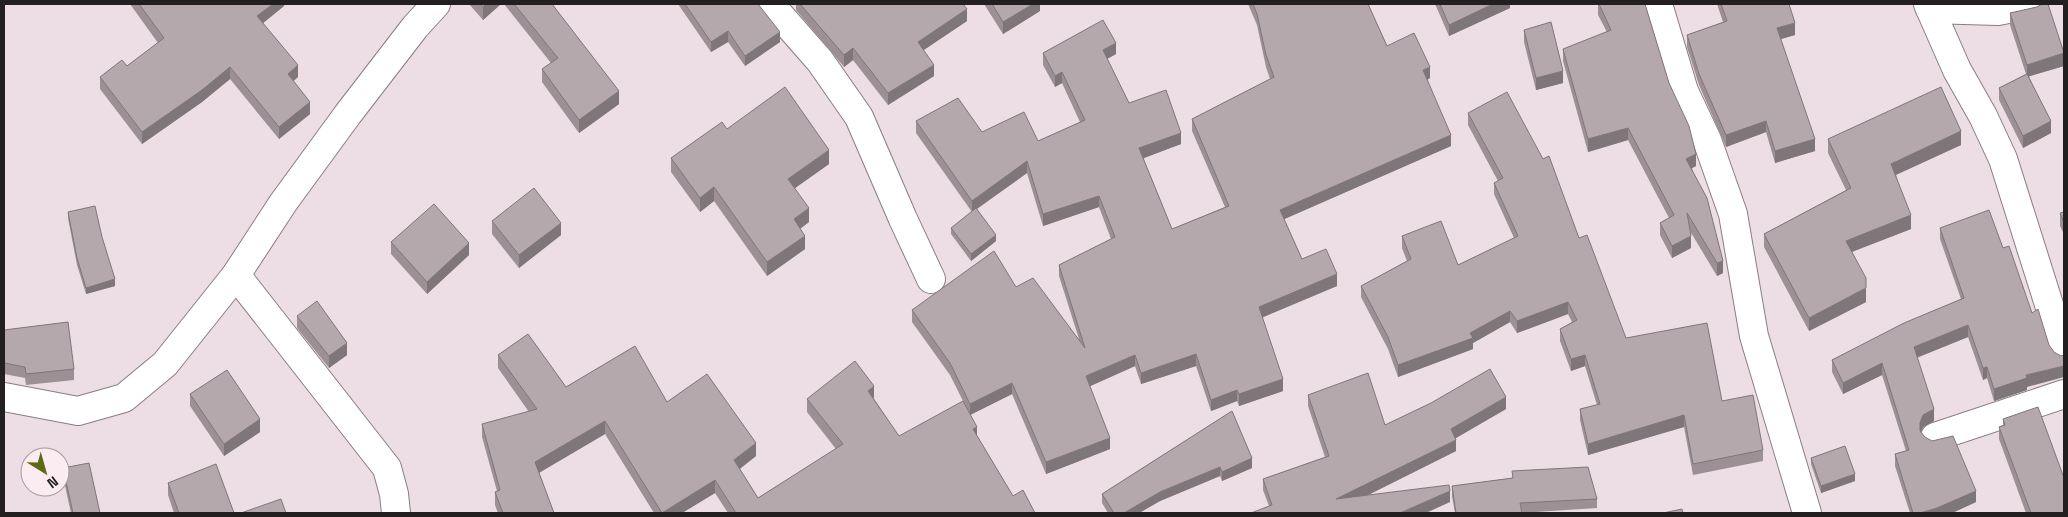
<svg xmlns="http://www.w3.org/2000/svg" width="2068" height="517" font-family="'Space Grotesk',sans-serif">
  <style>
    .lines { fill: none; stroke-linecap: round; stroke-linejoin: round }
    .minor-casing { stroke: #8a7d82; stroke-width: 30 }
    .minor { stroke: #fff; stroke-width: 28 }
    .wall { fill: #9c9095 }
    .shaded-wall { fill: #7f7679 }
    .building { fill: #b5a8ad; stroke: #7f7679 }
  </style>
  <rect width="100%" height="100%" fill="#ecdee4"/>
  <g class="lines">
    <!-- minor casing -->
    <g class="minor-casing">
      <g id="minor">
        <path d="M770,4L820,61L859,117L903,219L931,279"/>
        <path d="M1658,4L1684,91L1707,140L1733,214L1754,336L1807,513"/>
        <path d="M1928,4L1957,70L1983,116L2003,159L2064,352"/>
        <path d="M1930,9L1998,11L2034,4"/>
        <path d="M236,275L387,468L394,494L396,513"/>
        <path d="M4,397L78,411L124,398L165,364L236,275L283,203L348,114L415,27L436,4"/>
        <path d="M1935,437L2064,394"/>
      </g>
    </g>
    <!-- minor -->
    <use href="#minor" class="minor"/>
  </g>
  <!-- wall -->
  <g class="wall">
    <path d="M130,4H284V6L263,23L298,77L293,81L310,114L279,139L230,79L202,102L142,144L100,89V77L127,66L158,43Z"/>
    <path d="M469,4H501L483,20Z"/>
    <path d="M504,4H552L619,104L579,133L542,82V69L551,63Z"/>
    <path d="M678,4H758L780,42L745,66L728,42L711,52Z"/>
    <path d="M796,4H963L967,21L923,50L934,76L888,105L853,60L844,67L796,10Z"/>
    <path d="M984,4H1040V11L1003,34Z"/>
    <path d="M1248,4H1368L1387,46L1430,78L1427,80L1451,146L1284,219L1302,259L1337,286L1262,317L1283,391L1239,406L1237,401L1211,411L1196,366L1141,384L1135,366L1090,386L1110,449L1046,474L1012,394L970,415L977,436L1013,496L1035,513H728L715,493L682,513H654L605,434L539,473L554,513H498L495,505V492L497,491L482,437V424L529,412L498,368V355L566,387L667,402L756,456L740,469L758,498L836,449L807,412V399H874L899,436L966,407L950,375L912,322V310L1016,287L1079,339L1059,276V265L1111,239L1099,207L1043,226L1027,173L977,209L996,241L971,261L951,234V228L972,212L916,133V121L1038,141L1080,122L1062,83L1055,87L1043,65V53L1116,54L1107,59L1129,103L1181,144L1143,158L1172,229L1225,207L1192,131V119L1270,79L1266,67L1257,25Z"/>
    <path d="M1435,4H1510V8L1449,36Z"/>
    <path d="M1598,4H1645L1669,83L1696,166L1692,168L1723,273L1717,276L1690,231L1691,248L1672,258L1660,235V223L1669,218L1628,140L1588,152L1563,61V49L1607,32L1598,15Z"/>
    <path d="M1717,4H1789L1795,35L1781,39L1815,151L1775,163L1766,132L1726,147L1699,85L1687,47V35L1723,22Z"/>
    <path d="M2037,7L2064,66L2029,76L2051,133L2023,148L1999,100V88L2026,74L2010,25V13Z"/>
    <path d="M1524,30L1563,83L1536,90L1524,42Z"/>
    <path d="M1468,113L1579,238L1626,338L1722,401L1763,450V461L1693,475L1684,427L1588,455L1580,420V409L1597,405L1585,366L1571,371L1560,341V329L1572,322L1568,314L1517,333L1510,322L1473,343V349L1398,377L1388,349L1361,297V286L1407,261L1402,248V236L1458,265L1514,238L1494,194V183L1498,181L1468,125Z"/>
    <path d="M727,129L829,164L795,188L809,222L800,229L805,249L767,276L714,201L700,212L671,172V158Z"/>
    <path d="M1828,139L1961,145L1896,175L1911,229L1852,252L1866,302L1809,331L1764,247V234L1846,190L1828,153Z"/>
    <path d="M68,212L102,237L115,286L86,294L77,265L68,218Z"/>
    <path d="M2064,212V234L2060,226V213Z"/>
    <path d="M492,221L561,235L519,268L492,234Z"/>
    <path d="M1940,228L2027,387V390L1994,401L1987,378L1983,380L1968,337L1917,357L1934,421L1923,427L1921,432L1976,502L1952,513H1910L1895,466V454L1906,451L1882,375L1843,394L1832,372V360L1961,299L1940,239Z"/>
    <path d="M391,242L469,255L427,294L391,254Z"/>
    <path d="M297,316L347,355L329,368L297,328Z"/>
    <path d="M4,330L74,369V380L26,385L25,378L4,374Z"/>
    <path d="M190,394L260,432L224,456L190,406Z"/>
    <path d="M1308,395L1385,425L1506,409L1455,438L1456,451L1368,495L1450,502L1269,506L1263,490V479L1325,457L1308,406Z"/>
    <path d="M1232,411L1252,468L1222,481L1220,476L1160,501L1139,513H1108L1102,503V494Z"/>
    <path d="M2003,419L2064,478V513H2026L1999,439V427L2003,425Z"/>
    <path d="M1811,458L1855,481L1821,493L1811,464Z"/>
    <path d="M63,468L100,513H71L63,477Z"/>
    <path d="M1512,478L1597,499V508L1522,513H1455L1452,496V486Z"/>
    <path d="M168,483L234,513H174L168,495Z"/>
  </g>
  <!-- shaded-wall -->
  <g class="shaded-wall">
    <path d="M273,4H284V6L257,28V16Z"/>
    <path d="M486,4H501L483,20V7Z"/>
    <path d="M1033,4H1040V11L1003,34V22Z"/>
    <path d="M1493,4H1510V8L1449,36V25Z"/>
    <path d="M967,9V21L918,54V42Z"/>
    <path d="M1795,23V35L1777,40V28Z"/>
    <path d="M728,31V42L711,52V42Z"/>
    <path d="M780,32V42L745,66V56Z"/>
    <path d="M1116,43V54L1103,61V50Z"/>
    <path d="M853,48V60L844,67V55Z"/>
    <path d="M2064,53V66L2027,77V65Z"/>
    <path d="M298,65V77L288,86V74Z"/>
    <path d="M934,65V76L888,105V93Z"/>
    <path d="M230,67V79L202,102L142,144V132Z"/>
    <path d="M1430,67V78L1423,82V70Z"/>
    <path d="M1563,71V83L1536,90V78Z"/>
    <path d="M1062,72V83L1055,87V76Z"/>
    <path d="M619,91V104L579,133V120Z"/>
    <path d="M310,102V114L279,139V127Z"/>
    <path d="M1766,121V132L1726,147V135Z"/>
    <path d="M2051,121V133L2023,148V136Z"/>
    <path d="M1628,128V140L1588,152V139Z"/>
    <path d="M1961,131V145L1891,177V164Z"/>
    <path d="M1181,133V144L1139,160V148Z"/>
    <path d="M1451,135V146L1280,221V210Z"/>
    <path d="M1815,139V151L1775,163V151Z"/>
    <path d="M829,150V164L788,193V179Z"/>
    <path d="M1696,154V166L1686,171V159Z"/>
    <path d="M1027,161V173L972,212V201Z"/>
    <path d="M714,187V201L700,212V198Z"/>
    <path d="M1099,196V207L1043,226V214Z"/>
    <path d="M809,208V222L794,233V219Z"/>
    <path d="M1911,215V229L1846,254V241Z"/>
    <path d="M561,223V235L519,268V255Z"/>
    <path d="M996,235V241L971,261V254Z"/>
    <path d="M805,236V249L767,276V262Z"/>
    <path d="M1691,236V248L1672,258V246Z"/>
    <path d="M469,243V255L427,294V282Z"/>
    <path d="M1723,261V273L1717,276V263Z"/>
    <path d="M1337,274V286L1259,319V307Z"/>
    <path d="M115,279V286L86,294V288Z"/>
    <path d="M1866,288V302L1809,331V318Z"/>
    <path d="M1568,302V314L1517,333V321Z"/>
    <path d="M1510,311V322L1473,343V349L1398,377V365L1470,333Z"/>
    <path d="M1968,325V337L1914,359V347Z"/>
    <path d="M347,343V355L329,368V356Z"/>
    <path d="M1196,354V366L1141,384V373Z"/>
    <path d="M1135,355V366L1086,388V376Z"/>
    <path d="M1585,355V366L1571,371V359Z"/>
    <path d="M1882,363V375L1843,394V383Z"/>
    <path d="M2064,366V377L2027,387V390L1994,401V389L2026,375Z"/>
    <path d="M1987,367V378L1983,380V368Z"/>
    <path d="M1283,379V391L1239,406V394Z"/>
    <path d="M1012,383V394L970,415V404Z"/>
    <path d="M874,386V399L868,391Z"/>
    <path d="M1237,390V401L1211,411V400Z"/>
    <path d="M1506,397V409L1451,441V429Z"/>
    <path d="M1934,409V421L1923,427L1920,434V423L1923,415Z"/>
    <path d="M1684,415V427L1588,455V444Z"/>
    <path d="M260,419V432L224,456V444Z"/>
    <path d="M605,421V434L535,475V462Z"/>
    <path d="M977,427V440L973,429Z"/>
    <path d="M1110,438V449L1046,474V462Z"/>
    <path d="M1456,440V451L1336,511V499Z"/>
    <path d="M756,443V456L734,473V460Z"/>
    <path d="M1252,458V468L1222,481V472Z"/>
    <path d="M1220,467V476L1160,501L1139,513H1124L1160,492Z"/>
    <path d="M1855,474V481L1821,493V486Z"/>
    <path d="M715,480V493L682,513H662Z"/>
    <path d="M1450,491V502L1426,513H1400Z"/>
    <path d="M1976,491V502L1952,513H1920Z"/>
  </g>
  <!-- building -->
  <g class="building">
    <path d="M139,4H273L257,16L298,65L288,74L310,102L279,127L230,67L202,90L142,132L100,77L122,60L127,66L164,38Z"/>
    <path d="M480,4H486L483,7Z"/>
    <path d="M514,4H552L619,91L579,120L542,69L558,58Z"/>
    <path d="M685,4H758L780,32L745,56L728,31L711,42Z"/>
    <path d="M800,4H963L967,9L918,42L934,65L888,93L853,48L844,55Z"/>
    <path d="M992,4H1033L1003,22Z"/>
    <path d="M1253,4H1368L1387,46L1414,33L1430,67L1423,70L1451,135L1280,210L1302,259L1326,249L1337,274L1259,307L1283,379L1239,394L1237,390L1211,400L1196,354L1141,373L1135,355L1086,376L1110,438L1046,462L1012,383L970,404L950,363L912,310L994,251L1016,287L1033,278L1085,348L1059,265L1115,237L1099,196L1043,214L1027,161L972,201L916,121L958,98L982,132L1024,112L1038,141L1085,120L1062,72L1055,76L1043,53L1103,20L1116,43L1103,50L1129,103L1166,90L1181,133L1139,148L1172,229L1229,206L1192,119L1274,77L1266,55L1257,14Z"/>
    <path d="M1440,4H1493L1449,25Z"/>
    <path d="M1599,4H1645L1669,83L1689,126L1696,154L1686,159L1707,198L1723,261L1717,263L1687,213L1691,236L1672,246L1660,223L1674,215L1628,128L1588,139L1563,49L1611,30Z"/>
    <path d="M1721,4H1789L1795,23L1777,28L1815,139L1775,151L1766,121L1726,135L1699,74L1687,35L1727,21Z"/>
    <path d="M2042,4H2048L2064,53L2027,65L2010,13L2037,7Z"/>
    <path d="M1551,22L1563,71L1536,78L1524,30Z"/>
    <path d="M2027,74L2051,121L2023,136L1999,88Z"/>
    <path d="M785,87L829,150L788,179L809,208L794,219L805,236L767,262L714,187L700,198L671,158L722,122L727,129Z"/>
    <path d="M1941,87L1961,131L1891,164L1911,215L1846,241L1866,278V288L1809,318L1764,234L1851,188L1828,139Z"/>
    <path d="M1507,92L1543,159L1549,156L1579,238L1587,235L1626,338L1707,323L1722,401L1753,395L1763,450L1693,464L1684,415L1588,444L1580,409L1600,404L1585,355L1571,359L1560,329L1577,320L1568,302L1517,321L1510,311L1470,333L1473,338L1398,365L1388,337L1361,286L1411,259L1402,236L1441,221L1458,265L1518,236L1494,183L1503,178L1468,113Z"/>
    <path d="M534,188L561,223L519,255L492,221Z"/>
    <path d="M434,204L469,243L427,282L391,242Z"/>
    <path d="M95,206L102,237L115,279L86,288L77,258L68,212Z"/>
    <path d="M976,208L996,235L971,254L951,228Z"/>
    <path d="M1989,210L2003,248L2009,246L2032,313L2038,309L2049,345L2054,352L2061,356L2064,355V366L2026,375L2027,378L1994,389L1987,367L1983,368L1968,325L1914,347L1934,409L1923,415L1920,423V431L1925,437L1932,441L1953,436L1976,491L1937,508L1920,513H1913L1895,454L1909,450L1882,363L1843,383L1832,360L1904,323L1964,298L1940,228Z"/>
    <path d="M2064,212V222L2060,213Z"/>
    <path d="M317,301L347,343L329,356L297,316Z"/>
    <path d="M68,322L74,369L26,374L25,367L4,363V330Z"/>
    <path d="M528,334L566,387L635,346L667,402L707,374L756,443L734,460L758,498L843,444L807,399L855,361L874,386L868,391L899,436L963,401L977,427L973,429L1013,496L1023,490L1035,513H736L715,480L662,513L605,421L535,462L554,513H503L495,492L500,490L482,424L537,409L498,355Z"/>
    <path d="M1490,369L1506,397L1451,429L1456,440L1336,499L1449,485L1450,491L1400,513H1251L1272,505L1263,479L1329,456L1308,395L1368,373L1385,425L1431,403Z"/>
    <path d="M227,370L260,419L224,444L190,394Z"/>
    <path d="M2038,407L2064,478V513H2031L1999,427L2005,425L2003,419Z"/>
    <path d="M1232,411L1252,458L1222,472L1220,467L1160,492L1124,513H1114L1102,494Z"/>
    <path d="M1845,446L1855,474L1821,486L1811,458Z"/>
    <path d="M89,463L100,513H73L63,468Z"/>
    <path d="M216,464L234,513H179L168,483Z"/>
    <path d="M1588,467L1597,499L1520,503L1522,513H1456L1452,486L1513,478L1512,471Z"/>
    <path d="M281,499L286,513H241Z"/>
    <path d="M1682,509L1683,513H1663Z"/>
  </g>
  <!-- border -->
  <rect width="2068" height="517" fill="none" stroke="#231e20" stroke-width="10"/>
  <!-- north arrow -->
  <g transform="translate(45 472) rotate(143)"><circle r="24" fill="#faecf1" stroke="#a49a9d"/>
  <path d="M0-4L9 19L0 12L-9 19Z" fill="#5e6b14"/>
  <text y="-8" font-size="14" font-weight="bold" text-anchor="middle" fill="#231e20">N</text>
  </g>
</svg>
